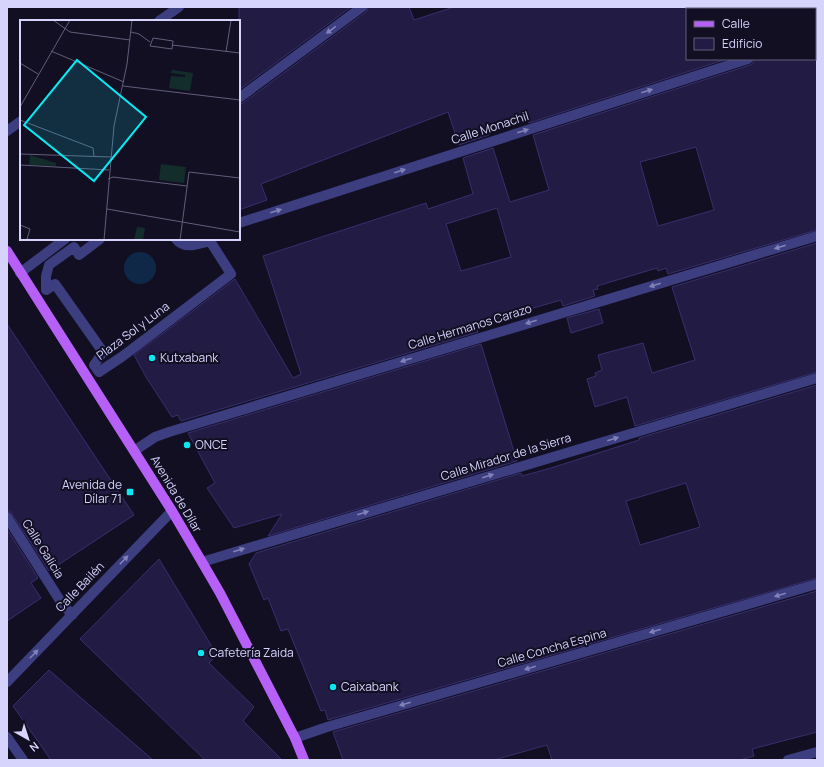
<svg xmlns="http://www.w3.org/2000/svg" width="824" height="767" font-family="Manrope,sans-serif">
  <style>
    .water { fill: #102847 }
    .building { fill: #221c44; stroke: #382f6e; fill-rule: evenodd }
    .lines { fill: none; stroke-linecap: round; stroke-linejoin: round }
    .minor { stroke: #3c3e80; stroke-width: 10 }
    .major { stroke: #b760f8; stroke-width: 10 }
    .oneway { fill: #8182b8 }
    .poi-dot { fill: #0be8f2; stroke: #120f23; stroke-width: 1.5 }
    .labels { text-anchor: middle; stroke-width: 4; stroke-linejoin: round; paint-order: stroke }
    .street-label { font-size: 12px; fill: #d6d4fd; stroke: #120f23 }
    .poi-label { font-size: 12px; fill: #d6d4fd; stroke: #120f23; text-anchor: start }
    .inset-road { fill: none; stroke: #605e7a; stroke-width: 1 }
    .view { fill: #0be8f2; fill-opacity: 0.15; stroke: #0be8f2; stroke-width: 2 }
    .inset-edge { fill: none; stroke: #d6d4fd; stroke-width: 2 }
  </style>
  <rect width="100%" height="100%" fill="#120f23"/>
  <!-- water -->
  <circle class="water" cx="140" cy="268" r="16"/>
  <!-- building -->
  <g class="building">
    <path d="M239,7H351L239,90Z"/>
    <path d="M368,7H409L414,20L454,7H687V59H727L529,123L527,117L488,129L489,135L459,145L448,112L261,184L267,200L239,210V104L243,103L366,12Z"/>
    <path d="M754,59H817V230L668,274L666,268L658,271L657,268L597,286L598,289L593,290L595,296L563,306L561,300L475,325L478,332L181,421L178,415L172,417L146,377L134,355L235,279L293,378L301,374L263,256L426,203L428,209L473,194L463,158L493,148L510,202L549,190L533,135L750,65L753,63ZM696,147L714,210L658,226L640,162ZM497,208L511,257L461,271L446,224Z"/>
    <path d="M817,243V372L635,426L627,397L595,407L587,379L596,376L595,373L602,370L598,355L643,343L652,373L695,360L672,287Z"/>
    <path d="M599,309L603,323L571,333L567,318Z"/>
    <path d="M7,324L134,515L49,571L12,514L10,511H7Z"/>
    <path d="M481,344L517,461L268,536L282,514L234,528L207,488L215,483L188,433Z"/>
    <path d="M817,385V578L328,720L325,710L321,711L288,629L281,631L268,598L264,600L249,564L256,553L521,473L522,476L551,468L639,440V438ZM686,483L700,527L640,545L626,501Z"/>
    <path d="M7,529L38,578L31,583L41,598L7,621Z"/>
    <path d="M159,559L217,655L209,663L254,707L243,721L282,760H205L80,639Z"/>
    <path d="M817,591V732L752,749L754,756L740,760H552L547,745L494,760H343L333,732Z"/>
    <path d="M49,670L65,684L153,760H51L13,706Z"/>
  </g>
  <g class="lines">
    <!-- minor -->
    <g class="minor">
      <path d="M159,21L179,7"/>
      <path d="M815,38L817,37"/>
      <path d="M239,98L362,7"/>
      <path d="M7,131L21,121"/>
      <path d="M239,223L748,59"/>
      <path d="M100,239L79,255L74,247L49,265L46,276V290L55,284L103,352L94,365L99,372L123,356L231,274L210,241C198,244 185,250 176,239"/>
      <path d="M20,273L65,239"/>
      <path d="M134,451L155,437L169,432L817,236"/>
      <path d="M7,517L61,602L72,615"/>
      <path d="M202,562L817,378"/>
      <path d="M7,682L172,511"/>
      <path d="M7,737L23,760"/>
      <path d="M295,738L327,727L817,584"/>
      <path d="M788,760L817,752"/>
    </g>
    <!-- major -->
    <path class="major" d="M7,251L134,451L172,511L202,562L220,593L295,738L304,760"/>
  </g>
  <!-- one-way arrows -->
  <defs><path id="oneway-solid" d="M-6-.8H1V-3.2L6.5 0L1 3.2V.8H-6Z"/></defs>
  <g class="oneway">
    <use href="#oneway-solid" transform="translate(331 30) rotate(144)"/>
    <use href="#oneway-solid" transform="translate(647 91) rotate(-18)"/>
    <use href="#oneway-solid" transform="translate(523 131) rotate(-18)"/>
    <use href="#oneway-solid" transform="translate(400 171) rotate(-18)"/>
    <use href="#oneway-solid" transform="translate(276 211) rotate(-18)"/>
    <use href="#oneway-solid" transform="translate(780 247) rotate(163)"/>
    <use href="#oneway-solid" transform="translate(655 285) rotate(163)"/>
    <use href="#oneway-solid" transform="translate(531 322) rotate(163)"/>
    <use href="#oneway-solid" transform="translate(406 360) rotate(163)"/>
    <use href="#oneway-solid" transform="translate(613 439) rotate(-17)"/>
    <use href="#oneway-solid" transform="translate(488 476) rotate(-17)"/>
    <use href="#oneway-solid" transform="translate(363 513) rotate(-17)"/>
    <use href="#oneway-solid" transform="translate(239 550) rotate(-17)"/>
    <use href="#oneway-solid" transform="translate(124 560) rotate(-46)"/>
    <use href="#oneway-solid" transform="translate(780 595) rotate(164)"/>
    <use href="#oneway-solid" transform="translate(655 631) rotate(164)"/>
    <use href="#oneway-solid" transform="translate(34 654) rotate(-46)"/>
    <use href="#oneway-solid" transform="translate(530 668) rotate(164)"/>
    <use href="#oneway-solid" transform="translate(405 704) rotate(164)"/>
  </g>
  <!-- markers -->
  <g class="poi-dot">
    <circle cx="152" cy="358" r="4"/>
    <circle cx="187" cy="445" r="4"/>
    <rect x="126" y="488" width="8" height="8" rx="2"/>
    <circle cx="201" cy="653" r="4"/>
    <circle cx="333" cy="687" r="4"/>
  </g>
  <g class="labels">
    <!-- street labels -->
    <g class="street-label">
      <text transform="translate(490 128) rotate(-18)" y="4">Calle Monachil</text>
      <text transform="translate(470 327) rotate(-17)" y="4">Calle Hermanos Carazo</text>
      <text transform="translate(133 331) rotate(-37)" y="4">Plaza Sol y Luna</text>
      <text transform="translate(506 457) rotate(-17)" y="4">Calle Mirador de la Sierra</text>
      <text transform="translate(176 494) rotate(59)" y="4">Avenida de Dílar</text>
      <text transform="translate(43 549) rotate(58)" y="4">Calle Galicia</text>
      <text transform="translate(80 587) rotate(-46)" y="4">Calle Bailén</text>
      <text transform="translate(552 648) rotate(-16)" y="4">Calle Concha Espina</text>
    </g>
    <!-- poi labels -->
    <g class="poi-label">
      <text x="160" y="362">Kutxabank</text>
      <text x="195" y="449">ONCE</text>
      <text x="122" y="489" text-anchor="end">Avenida de<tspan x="122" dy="14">Dílar 71</tspan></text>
      <text x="209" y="657">Cafetería Zaida</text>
      <text x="341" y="691">Caixabank</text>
    </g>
  </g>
  <!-- overview -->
  <g transform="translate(20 20)">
    <rect width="220" height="220" fill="#120f23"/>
    <path d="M152,50L173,53L170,71L149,68L151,56L165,57V55L151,53ZM10,135L36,143V146L9,145ZM141,144L166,147L164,163L139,160ZM117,207L125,208L123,220H114Z" fill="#132d2b"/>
    <path class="inset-road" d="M33,0L50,12L110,20M111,12L119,14L130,22M133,18L153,21L152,29L130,26ZM152,25L220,33M31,31L104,62M206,32L211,0M0,43L18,54M103,66L220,80M0,87L50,0M0,100L73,128L74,136M0,134L91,137M0,145L89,150M88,159L93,157L167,166M87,189L220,212M0,205L10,209L7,219L13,220M84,220L94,106L107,44L112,0M160,220L169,152L220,158"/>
    <path class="view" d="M57,40L126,97L74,161L4,105Z"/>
    <rect width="220" height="220" class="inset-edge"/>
  </g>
  <!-- border -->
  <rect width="824" height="767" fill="none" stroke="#d6d4fd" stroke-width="16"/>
  <!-- legend -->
  <rect x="686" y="8" width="130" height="52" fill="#120f23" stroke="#605e7a"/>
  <rect x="694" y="21" width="20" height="6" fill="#b760f8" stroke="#605e7a"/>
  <text x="722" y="28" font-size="12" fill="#d6d4fd">Calle</text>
  <rect x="694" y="38" width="20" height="12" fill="#221c44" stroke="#605e7a"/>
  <text x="722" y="48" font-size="12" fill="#d6d4fd">Edificio</text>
  <!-- north arrow -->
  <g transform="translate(28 739) rotate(141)" stroke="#120f23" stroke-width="3" paint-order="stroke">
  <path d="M0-3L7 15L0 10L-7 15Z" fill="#d6d4fd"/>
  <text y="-6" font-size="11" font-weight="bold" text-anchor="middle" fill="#d6d4fd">N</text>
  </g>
</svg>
